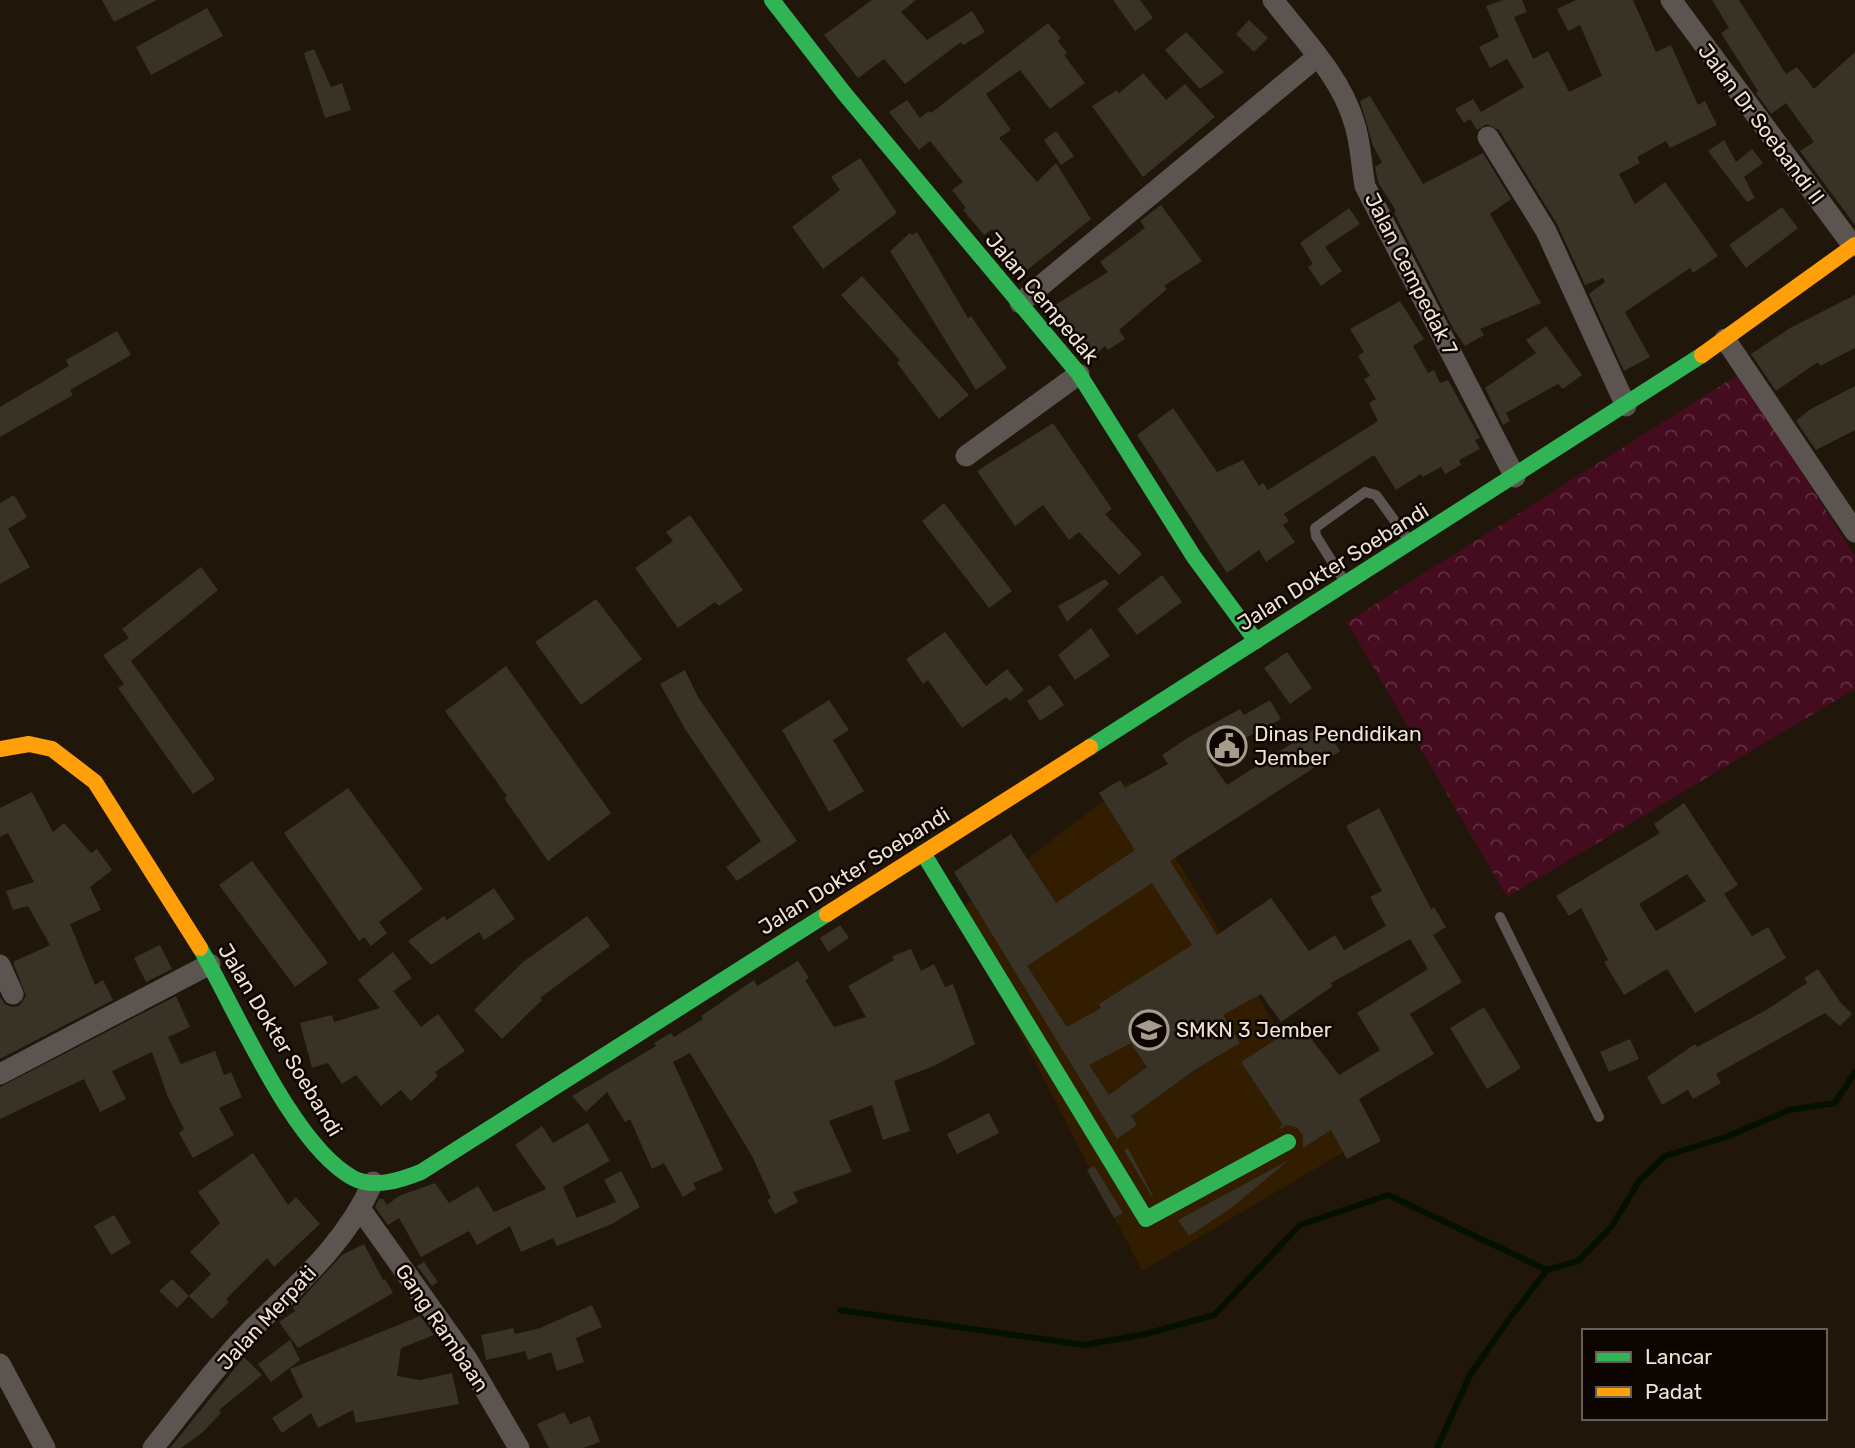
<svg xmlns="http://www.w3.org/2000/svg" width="1855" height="1448" font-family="Rubik,sans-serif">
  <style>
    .built { fill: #331d01 }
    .forest { fill: url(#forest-crowns) }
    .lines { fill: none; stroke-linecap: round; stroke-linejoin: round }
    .stream { stroke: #041101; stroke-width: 6 }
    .building { fill: #383326; fill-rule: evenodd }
    .lane { stroke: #5b5450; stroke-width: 10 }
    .street { stroke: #5b5450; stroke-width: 21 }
    .fast { stroke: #30b455; stroke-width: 16 }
    .slow { stroke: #ff9f0a; stroke-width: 16 }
    .labels { text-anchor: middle; stroke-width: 5; stroke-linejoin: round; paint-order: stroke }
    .street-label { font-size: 21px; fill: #f0e3d4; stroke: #0c0500 }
    .poi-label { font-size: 21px; fill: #f0e3d4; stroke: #0c0500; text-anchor: start }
  </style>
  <defs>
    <pattern id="forest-crowns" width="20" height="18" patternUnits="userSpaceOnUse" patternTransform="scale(1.75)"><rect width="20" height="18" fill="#450c1f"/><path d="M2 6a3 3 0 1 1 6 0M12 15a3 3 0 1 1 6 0" fill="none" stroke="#602f3f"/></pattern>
  </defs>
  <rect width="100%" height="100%" fill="#201609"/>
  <!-- built -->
  <path class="built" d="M1130,781L1349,1149L1142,1271L958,911Z"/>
  <!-- forest -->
  <path class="forest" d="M1739,374L1855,556V689L1507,897L1347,622Z"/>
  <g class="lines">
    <!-- stream -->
    <g class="stream">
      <path d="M840,1310L1084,1345L1146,1334L1214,1315L1300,1225L1388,1195L1547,1270"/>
      <path d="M1437,1448L1470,1375L1509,1319L1547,1270L1578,1261L1612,1226L1639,1181L1665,1156L1729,1136L1789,1110L1835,1103L1855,1072"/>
    </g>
  </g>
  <!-- building -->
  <g class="building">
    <path d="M102,0H157L114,22Z"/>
    <path d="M872,0H916L901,12L927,40L972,11L985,32L963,45L961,42L905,84L884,59L858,78L824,35Z"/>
    <path d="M1113,0H1140L1153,18L1135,31Z"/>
    <path d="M1503,0H1522L1527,12L1514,17L1533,59L1548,51L1569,92L1602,76L1580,25L1568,31L1557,9L1576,0H1633L1656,52L1671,45L1698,105L1705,101L1717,125L1670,148L1666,141L1637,157L1640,163L1619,174L1635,204L1665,182L1718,256L1693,273L1690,268L1625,312L1650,357L1624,371L1589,294L1605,282L1603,278L1585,285L1557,224L1499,130L1487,124L1477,130L1470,119L1464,123L1455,109L1473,99L1481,112L1524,87L1507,59L1490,68L1479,47L1499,37L1486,6Z"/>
    <path d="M1712,0H1739L1786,74L1797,67L1814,89L1855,52V225L1800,151L1814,142L1786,103L1771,114L1756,93L1758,91L1721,33L1729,28Z"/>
    <path d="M207,8L223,36L151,75L136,47Z"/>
    <path d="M1249,20L1268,38L1254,52L1236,34Z"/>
    <path d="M1048,23L1061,38L1058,41L1067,53L1064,55L1085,83L1050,109L1020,70L986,94L1011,130L999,138L1037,182L1056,163L1091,219L1026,271L992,229L984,235L963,210L966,208L952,190L963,182L930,141L919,150L889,112L907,100L920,118L929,111L931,113Z"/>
    <path d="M1186,32L1224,72L1200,89L1165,50Z"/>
    <path d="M314,49L331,87L342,83L351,110L325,118L304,53Z"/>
    <path d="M1143,73L1166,100L1185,84L1215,117L1143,177L1092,106L1117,90L1119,93Z"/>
    <path d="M1370,96L1423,184L1483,153L1511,199L1490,214L1541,303L1480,329L1484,335L1465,346L1454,330L1394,213L1396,211L1378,182L1375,167L1382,162L1373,146L1360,101Z"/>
    <path d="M1056,131L1074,156L1061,165L1044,140Z"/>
    <path d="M1724,140L1736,162L1752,149L1763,163L1744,177L1755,198L1747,202L1708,151Z"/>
    <path d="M860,158L897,213L823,269L792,227L840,190L831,177Z"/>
    <path d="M1161,205L1202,261L1164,286L1167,289L1119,330L1125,339L1108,350L1105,346L1089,360L1047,310L1108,272L1100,262L1145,228L1140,221Z"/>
    <path d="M1782,207L1798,228L1746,268L1729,245Z"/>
    <path d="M1349,208L1360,224L1325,247L1342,271L1321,286L1308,267L1313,264L1300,243Z"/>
    <path d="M917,232L968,318L971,316L1007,368L976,390L890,251L910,233L912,235Z"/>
    <path d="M862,276L969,395L939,419L897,363L900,360L841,295Z"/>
    <path d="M1855,295V348L1820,366L1818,362L1776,391L1751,354L1790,328Z"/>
    <path d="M1400,301L1424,339L1413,346L1428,373L1434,370L1440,383L1448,380L1480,438L1475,440L1480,449L1459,460L1461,465L1445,474L1441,467L1423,477L1421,474L1396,490L1374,455L1284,514L1289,521L1283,525L1295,542L1266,562L1259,550L1227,573L1137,435L1173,408L1217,472L1243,460L1259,486L1263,483L1268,490L1378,421L1369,403L1376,399L1364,379L1370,376L1358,356L1364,352L1350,329Z"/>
    <path d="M1546,326L1582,375L1563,389L1558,384L1506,413L1510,421L1503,425L1485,388L1536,353L1526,340Z"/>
    <path d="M117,331L131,355L70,390L73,395L0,437V407L69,366L66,360Z"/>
    <path d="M1855,386V430L1816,450L1796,421L1809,410Z"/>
    <path d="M1053,423L1112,509L1105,514L1142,554L1119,575L1079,532L1069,540L1043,505L1015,526L977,471Z"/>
    <path d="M14,495L27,517L8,529L30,567L0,584V503Z"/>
    <path d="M944,503L1012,591L989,608L922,521Z"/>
    <path d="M690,515L743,590L719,606L715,602L678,628L635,568L673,541L666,532Z"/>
    <path d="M201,567L218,590L131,661L215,779L193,794L118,688L124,684L103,655L129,638L122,629Z"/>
    <path d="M1162,575L1182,602L1137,635L1117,609Z"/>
    <path d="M1105,579L1109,584L1067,622L1058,606Z"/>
    <path d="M596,599L642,659L581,705L535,642Z"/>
    <path d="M1091,628L1110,656L1075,680L1058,655Z"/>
    <path d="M945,632L986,686L1007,669L1024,690L1010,701L1006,697L962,728L928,680L923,684L906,659Z"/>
    <path d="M1287,652L1312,688L1290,704L1264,668Z"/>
    <path d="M506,666L611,813L548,861L504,798L507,796L445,711Z"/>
    <path d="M685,670L698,697L797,841L737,881L726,867L761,841L685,729L660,684Z"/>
    <path d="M1050,685L1064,705L1040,721L1027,701Z"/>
    <path d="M829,700L849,730L833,740L864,791L829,812L782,730Z"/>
    <path d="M1270,700L1281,719L1208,758L1227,785L1322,724L1340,751L1170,861L1217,935L1271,898L1309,951L1335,935L1344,950L1386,926L1370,897L1382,891L1346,826L1379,808L1431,909L1434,907L1446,927L1433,935L1462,982L1410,1014L1434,1054L1359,1099L1381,1141L1347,1159L1331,1130L1303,1148V1135L1297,1128L1288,1125L1276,1130L1283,1125L1241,1062L1300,1024L1339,1075L1380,1050L1357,1013L1428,969L1410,939L1331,983L1333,986L1281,1022L1261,994L1223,1015L1240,1043L1196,1069L1131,1116L1137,1125L1117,1139L954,872L1011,834L1056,903L1135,850L1099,793L1120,780L1125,788L1168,764L1162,755L1189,737L1240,709L1244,715ZM1152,883L1192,945L1099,1004L1101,1008L1067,1027L1027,966ZM1131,1043L1147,1067L1109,1095L1089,1065Z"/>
    <path d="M348,788L423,889L379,922L387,933L371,946L364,937L359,941L284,833Z"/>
    <path d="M32,792L53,832L64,823L91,853L97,849L112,870L90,887L101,910L70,924L95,985L103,980L113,1000L0,1059V997L5,1004L12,1007L19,1006L26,996L13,962L50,945L28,906L13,910L6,891L34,882L8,833L0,837V808Z"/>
    <path d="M1684,803L1738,885L1724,894L1752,936L1768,927L1786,958L1695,1013L1667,969L1624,995L1604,962L1608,960L1581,908L1569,916L1556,896L1660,833L1654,824ZM1687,874L1706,901L1656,931L1639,904Z"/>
    <path d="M252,861L328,963L295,987L219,885Z"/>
    <path d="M494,888L515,919L484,940L479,932L431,965L408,941L444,916L447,920Z"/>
    <path d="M587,916L610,946L540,998L542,1000L502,1039L474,1010L523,962Z"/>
    <path d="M840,925L849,938L828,952L820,938Z"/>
    <path d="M160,945L172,969L146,982L134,958Z"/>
    <path d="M911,949L921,971L934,964L945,987L953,984L975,1044L934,1066L894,1081L910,1131L883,1140L872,1105L829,1121L852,1172L793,1192L798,1202L775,1214L767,1200L771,1198L752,1156L690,1053L673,1062L723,1170L693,1183L696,1189L683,1197L664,1163L652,1169L630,1119L625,1122L607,1092L586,1112L572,1096L656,1046L654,1043L671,1033L674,1037L703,1019L701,1016L754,980L757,986L798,961L809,978L805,980L834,1027L866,1017L848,986L894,960L892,956Z"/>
    <path d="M393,952L412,978L393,991L421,1027L438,1014L465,1051L435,1072L438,1076L411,1101L401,1090L381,1106L356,1075L342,1084L328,1063L312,1068L300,1023L332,1015L334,1022L380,1008L358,980Z"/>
    <path d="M1818,969L1840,1002L1852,1014L1840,1026L1825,1013L1716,1074L1721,1083L1693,1099L1688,1090L1662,1105L1647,1077L1695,1044L1697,1047L1768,1009L1807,983L1804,978Z"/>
    <path d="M176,996L190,1027L168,1037L181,1064L215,1051L224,1075L231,1072L242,1097L219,1108L234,1135L193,1158L179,1133L184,1129L168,1097L152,1052L112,1071L126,1099L100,1112L84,1079L0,1119V1087Z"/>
    <path d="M1484,1007L1521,1068L1487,1089L1450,1028Z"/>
    <path d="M1630,1039L1639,1059L1609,1072L1600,1052Z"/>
    <path d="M989,1113L999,1133L957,1154L947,1134Z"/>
    <path d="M588,1123L610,1161L563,1187L577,1218L616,1202L604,1180L621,1171L640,1207L612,1224L557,1246L553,1238L521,1252L510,1226L477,1245L469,1231L421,1257L399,1218L388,1225L375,1207L379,1199H383L387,1205L399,1196L435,1183L449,1203L478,1186L494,1212L546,1189L515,1145L542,1126L553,1143Z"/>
    <path d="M1128,1148L1153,1196L1152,1197L1124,1150Z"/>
    <path d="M253,1153L288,1205L296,1197L320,1224L274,1267L267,1258L226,1299L229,1302L212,1319L189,1296L211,1274L190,1252L220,1223L198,1192Z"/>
    <path d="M1289,1160L1231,1208L1189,1236L1178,1220Z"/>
    <path d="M1094,1166L1123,1213L1114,1218L1087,1170Z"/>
    <path d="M114,1215L131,1243L111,1255L94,1226Z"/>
    <path d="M364,1244L383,1280L385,1279L393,1293L298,1348L279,1322L295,1311L293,1308L342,1255Z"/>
    <path d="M424,1262L438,1282L432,1286L417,1266Z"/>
    <path d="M172,1279L189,1296L177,1308L159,1291Z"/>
    <path d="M592,1305L602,1327L576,1338L584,1362L557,1371L551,1352L528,1360L525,1351L486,1360L481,1335L513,1328L515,1334L540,1328Z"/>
    <path d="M420,1316L434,1335L401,1348L397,1376L420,1380L452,1373L459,1404L356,1423L353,1410L318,1428L311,1413L282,1433L272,1418L303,1397L290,1369Z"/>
    <path d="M290,1340L300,1360L271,1382L258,1364Z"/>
    <path d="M244,1357L262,1375L219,1410L221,1413L203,1432L181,1448H170Z"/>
    <path d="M564,1412L570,1424L590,1416L600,1442L583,1448H549L537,1424Z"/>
  </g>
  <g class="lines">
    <!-- lane -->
    <g class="lane">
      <path d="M1345,582L1316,536L1315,528L1365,492L1376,495L1410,542"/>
      <path d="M1500,917L1599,1117"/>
    </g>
    <!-- street -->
    <g class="street">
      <path d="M1273,0C1302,38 1340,75 1354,122C1361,143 1361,164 1365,186L1515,477"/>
      <path d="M1671,0L1853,246"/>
      <path d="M1488,137L1546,231L1626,406"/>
      <path d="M1020,303L1317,57"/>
      <path d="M1725,339L1855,532"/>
      <path d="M966,456L1079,374"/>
      <path d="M0,965L13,994"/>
      <path d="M0,1074L210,964"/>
      <path d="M361,1210L467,1359L519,1448"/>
      <path d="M0,1364L45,1448"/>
      <path d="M153,1448C185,1408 216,1366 252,1329C298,1284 347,1242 373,1182"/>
    </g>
    <!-- fast -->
    <g class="fast">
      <path d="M772,0L844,93L1079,374L1194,557L1256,641"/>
      <path d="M1090,747L1702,355"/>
      <path d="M923,853L1146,1219L1288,1142"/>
      <path d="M200,948C236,1009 292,1145 353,1178C374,1189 401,1180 421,1172L827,914"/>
    </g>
    <!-- slow -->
    <g class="slow">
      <path d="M1702,355L1855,245"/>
      <path d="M0,749L29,744L52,749L95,782L200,948"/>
      <path d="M827,914L1090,747"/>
    </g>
  </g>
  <!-- icons -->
  <defs>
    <g id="civic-ring" transform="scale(2.0125)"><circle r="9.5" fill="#0c0500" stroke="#a79b8d" stroke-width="1.5"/><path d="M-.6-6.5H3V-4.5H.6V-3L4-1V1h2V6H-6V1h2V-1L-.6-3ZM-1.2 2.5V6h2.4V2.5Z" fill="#a79b8d"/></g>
    <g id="school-ring" transform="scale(2.0125)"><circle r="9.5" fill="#0c0500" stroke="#a79b8d" stroke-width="1.5"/><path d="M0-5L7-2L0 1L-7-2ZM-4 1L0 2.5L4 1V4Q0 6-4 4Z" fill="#a79b8d"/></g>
  </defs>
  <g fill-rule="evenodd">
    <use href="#civic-ring" x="1227" y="746"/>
    <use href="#school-ring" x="1149" y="1030"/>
  </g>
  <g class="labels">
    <!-- street labels -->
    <g class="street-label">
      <text transform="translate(1761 124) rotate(53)" y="7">Jalan Dr Soebandi II</text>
      <text transform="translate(1411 274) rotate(63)" y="7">Jalan Cempedak 7</text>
      <text transform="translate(1042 298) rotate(50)" y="7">Jalan Cempedak</text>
      <text transform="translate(1333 567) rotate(-32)" y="7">Jalan Dokter Soebandi</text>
      <text transform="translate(854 871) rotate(-32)" y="7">Jalan Dokter Soebandi</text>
      <text transform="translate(280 1040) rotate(59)" y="7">Jalan Dokter Soebandi</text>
      <text transform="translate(267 1318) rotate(-47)" y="7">Jalan Merpati</text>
      <text transform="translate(442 1328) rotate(56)" y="7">Gang Rambaan</text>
    </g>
    <!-- poi labels -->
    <g class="poi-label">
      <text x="1254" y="741">Dinas Pendidikan<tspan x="1254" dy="24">Jember</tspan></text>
      <text x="1176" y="1037">SMKN 3 Jember</text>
    </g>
  </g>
  <!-- legend -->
  <rect x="1582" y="1329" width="245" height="91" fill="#0c0500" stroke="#675e55" stroke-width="2"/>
  <rect x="1596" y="1352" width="35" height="10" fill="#30b455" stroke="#675e55" stroke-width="2"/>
  <text x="1645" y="1364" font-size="21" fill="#f0e3d4">Lancar</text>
  <rect x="1596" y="1387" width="35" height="10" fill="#ff9f0a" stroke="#675e55" stroke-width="2"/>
  <text x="1645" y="1399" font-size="21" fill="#f0e3d4">Padat</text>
</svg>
